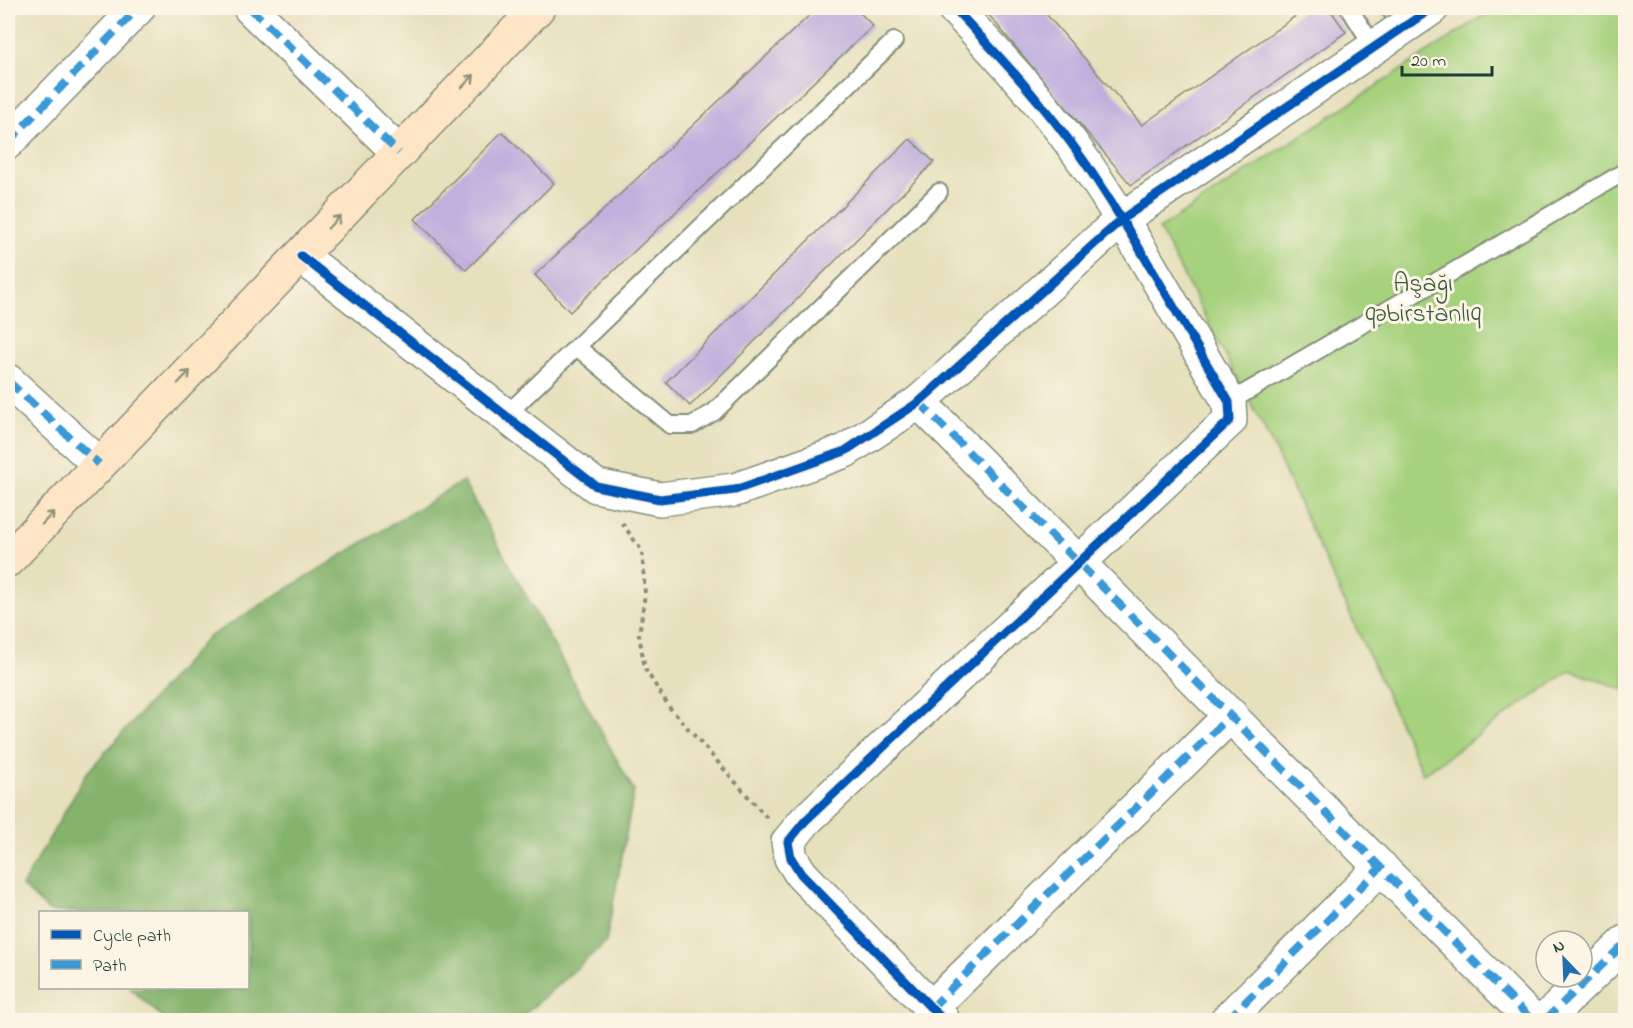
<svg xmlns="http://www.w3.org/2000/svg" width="1633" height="1028" font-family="'Indie Flower',sans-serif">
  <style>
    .green { fill: #a6d17d; stroke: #628758; stroke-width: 1.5 }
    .forest { fill: #84b36c; stroke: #527850; stroke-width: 1.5 }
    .building { fill: #c1afdd }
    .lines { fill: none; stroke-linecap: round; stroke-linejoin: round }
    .lane-casing { stroke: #838e78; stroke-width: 20 }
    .street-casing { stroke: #838e78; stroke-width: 36 }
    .secondary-casing { stroke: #838e78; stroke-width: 36 }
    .path { stroke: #838e78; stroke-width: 4; stroke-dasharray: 4.5 4.5; stroke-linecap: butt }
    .lane { stroke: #fff; stroke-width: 16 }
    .street { stroke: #fff; stroke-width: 33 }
    .secondary { stroke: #fee5c5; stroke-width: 33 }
    .quiet { stroke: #3a99d8; stroke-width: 8; stroke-dasharray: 15 8; stroke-linecap: butt }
    .cycleway-casing { stroke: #fcf5e5; stroke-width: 13 }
    .cycleway { stroke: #0057b8; stroke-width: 9 }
    .oneway { stroke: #8e917c }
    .labels { text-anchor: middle; stroke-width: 6; stroke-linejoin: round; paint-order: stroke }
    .park-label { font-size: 26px; fill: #3a5b43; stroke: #fcf5e5 }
  </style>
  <rect width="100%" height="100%" fill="#fcf5e5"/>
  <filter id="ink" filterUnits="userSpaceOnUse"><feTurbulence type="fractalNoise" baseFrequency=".0167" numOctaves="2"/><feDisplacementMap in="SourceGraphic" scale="12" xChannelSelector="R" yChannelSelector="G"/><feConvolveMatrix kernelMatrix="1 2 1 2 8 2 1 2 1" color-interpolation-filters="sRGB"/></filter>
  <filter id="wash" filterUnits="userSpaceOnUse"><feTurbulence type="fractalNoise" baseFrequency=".008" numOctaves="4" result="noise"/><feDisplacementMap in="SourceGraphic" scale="24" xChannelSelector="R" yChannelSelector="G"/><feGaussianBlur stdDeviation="1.35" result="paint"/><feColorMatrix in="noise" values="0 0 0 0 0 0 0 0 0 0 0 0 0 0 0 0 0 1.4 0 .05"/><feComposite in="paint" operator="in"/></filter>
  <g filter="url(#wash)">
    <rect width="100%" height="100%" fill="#e7e0bd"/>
    <!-- green -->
    <path class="green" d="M1495,8H1625V690L1570,670L1423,774L1272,444L1159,229Z"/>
    <!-- forest -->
    <path class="forest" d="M463,481L634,791L606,942L518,1020H165L130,988H248V912H50L22,886L86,774L207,638Z"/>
    <g id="blocks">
      <!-- building -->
      <g class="building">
        <path d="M817,8H855L873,26L570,312L535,275Z"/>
        <path d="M983,8H1041L1142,125L1307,8H1329L1346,32L1131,185Z"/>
        <path d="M1378,8H1406L1387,21Z"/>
        <path d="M502,132L554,183L466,270L415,219Z"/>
        <path d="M910,139L934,162L690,406L666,382Z"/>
      </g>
    </g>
  </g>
  <g filter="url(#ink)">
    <use href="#blocks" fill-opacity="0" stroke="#838e78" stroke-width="1.5"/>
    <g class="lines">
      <!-- lane casing -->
      <g class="lane-casing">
        <g id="lane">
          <path d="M1349,8L1374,47"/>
          <path d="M577,347L670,425H692L714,412L939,192"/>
          <path d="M1229,402L1626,171"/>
          <path d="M507,414L894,41"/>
        </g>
      </g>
      <!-- street casing -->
      <g class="street-casing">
        <g id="street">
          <path d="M250,8L399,153"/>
          <path d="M8,142L138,8"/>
          <path d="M301,256L596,486L660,499L735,490L845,451L919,402L1122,219L1432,8"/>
          <path d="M8,381L99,464"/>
          <path d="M919,402L1532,1020"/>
          <path d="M931,1008L1231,715"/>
          <path d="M943,1020L801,874L791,858L788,842L805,821L1230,420L1229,402C1182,323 1138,241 1086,164C1047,107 1001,58 954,8"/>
          <path d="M1227,1020L1381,867"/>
          <path d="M1545,1020L1626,942"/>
        </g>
      </g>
      <!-- secondary casing -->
      <g class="secondary-casing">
        <path id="secondary" d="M8,560L538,8"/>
      </g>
      <!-- path -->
      <path class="path" d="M622,523L642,551L645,594L639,635L645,669L670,708L767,818"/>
      <!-- lane -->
      <use href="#lane" class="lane"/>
      <!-- street -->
      <use href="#street" class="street"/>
      <!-- secondary -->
      <use href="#secondary" class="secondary"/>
      <!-- quiet -->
      <g class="quiet">
        <path d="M250,8L399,153"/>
        <path d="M8,142L138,8"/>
        <path d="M8,381L99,464"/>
        <path d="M919,402L1532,1020"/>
        <path d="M931,1008L1231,715"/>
        <path d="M1227,1020L1381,867"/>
        <path d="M1545,1020L1626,942"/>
      </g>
      <!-- cycleway casing -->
      <g class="cycleway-casing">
        <g id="cycleway">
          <path d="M301,256L596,486L660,499L735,490L845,451L919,402L1122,219L1432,8"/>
          <path d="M943,1020L801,874L791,858L788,842L805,821L1230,420L1229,402C1182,323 1138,241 1086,164C1047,107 1001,58 954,8"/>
        </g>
      </g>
      <!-- cycleway -->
      <use href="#cycleway" class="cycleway"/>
    </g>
    <!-- one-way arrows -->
    <defs><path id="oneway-shaft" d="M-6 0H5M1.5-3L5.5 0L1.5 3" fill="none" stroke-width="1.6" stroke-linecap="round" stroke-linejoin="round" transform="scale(1.5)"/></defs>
    <g class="oneway">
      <use href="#oneway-shaft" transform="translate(468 81) rotate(-46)"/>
      <use href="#oneway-shaft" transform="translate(334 222) rotate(-46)"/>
      <use href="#oneway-shaft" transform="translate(184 377) rotate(-46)"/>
      <use href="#oneway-shaft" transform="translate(48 518) rotate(-46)"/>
    </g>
  </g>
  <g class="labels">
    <!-- park labels -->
    <g class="park-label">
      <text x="1423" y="291">Aşağı<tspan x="1423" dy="30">qəbirstanlıq</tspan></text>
    </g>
  </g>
  <!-- margin -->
  <rect width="1633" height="1028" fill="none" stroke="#fcf5e5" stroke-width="30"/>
  <!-- legend -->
  <rect x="39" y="911" width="210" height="78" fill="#fcf5e5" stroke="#a4ab9e" stroke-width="1.5"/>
  <rect x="51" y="930" width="30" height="9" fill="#0057b8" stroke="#a4ab9e" stroke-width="1.5"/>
  <text x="93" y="941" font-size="18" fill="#1f3d34">Cycle path</text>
  <rect x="51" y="960" width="30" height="9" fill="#3a99d8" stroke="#a4ab9e" stroke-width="1.5"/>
  <text x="93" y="971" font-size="18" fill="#1f3d34">Path</text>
  <!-- north arrow -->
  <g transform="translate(1564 959) rotate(337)"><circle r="28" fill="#fcf5e5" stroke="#a4ab9e" stroke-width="1.5"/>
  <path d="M0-4.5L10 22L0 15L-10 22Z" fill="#1f6fb2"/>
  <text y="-9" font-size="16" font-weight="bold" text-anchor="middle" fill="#1f3d34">N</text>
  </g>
  <!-- scale -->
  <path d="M1402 66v9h90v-9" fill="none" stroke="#1f3d34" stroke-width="3"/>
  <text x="1411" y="66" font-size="18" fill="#1f3d34" stroke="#fcf5e5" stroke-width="4.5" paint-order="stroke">20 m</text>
</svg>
